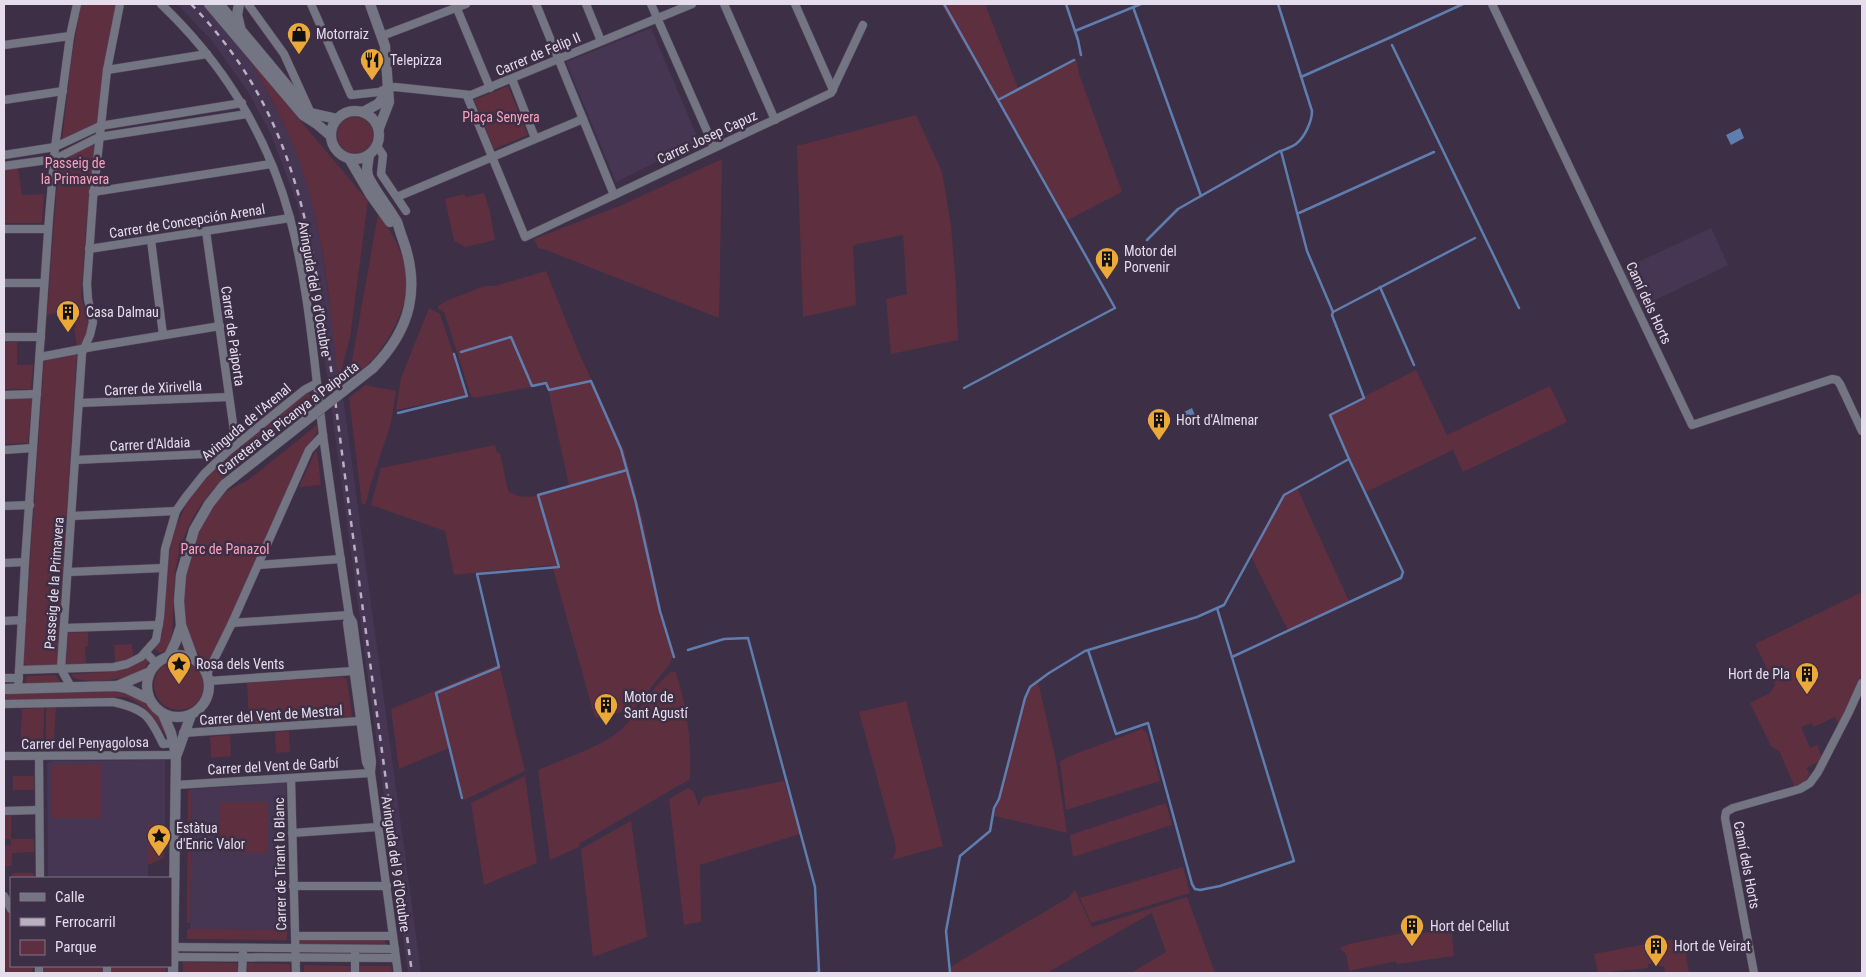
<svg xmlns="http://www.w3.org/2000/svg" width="1866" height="977" font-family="'Roboto Condensed',sans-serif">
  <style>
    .built { fill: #463653 }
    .green { fill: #5e303f }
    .water { fill: #5f7eaf }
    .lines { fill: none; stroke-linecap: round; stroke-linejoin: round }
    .stream { stroke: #5f7eaf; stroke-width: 2.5 }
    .minor-casing { stroke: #574b61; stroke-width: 9 }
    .tertiary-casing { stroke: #574b61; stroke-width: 11 }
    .minor { stroke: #747582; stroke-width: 8 }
    .tertiary { stroke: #747582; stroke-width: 10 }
    .rail { stroke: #b9b0c1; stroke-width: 2.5; stroke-dasharray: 6 6; stroke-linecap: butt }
    .tertiary-bridge-casing { stroke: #574b61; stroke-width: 11; stroke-linecap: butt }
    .tertiary-bridge { stroke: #747582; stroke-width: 10 }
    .labels { text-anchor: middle; stroke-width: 5; stroke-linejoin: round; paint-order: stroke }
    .poi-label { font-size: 14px; fill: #e5ddec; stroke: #3c2f46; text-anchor: start }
    .street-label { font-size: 14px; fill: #e5ddec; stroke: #3c2f46 }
    .park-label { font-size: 14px; fill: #fca1bd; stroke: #3c2f46 }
  </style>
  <rect width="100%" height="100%" fill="#3c2f46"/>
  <!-- built -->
  <g class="built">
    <path d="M177,4H203L251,62L279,114L299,158L312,200L321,244L346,419L421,973H408L318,310L310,261L297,203L270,132L248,92L212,41Z"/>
    <path d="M651,28L699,141L616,182L566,62Z"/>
    <path d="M1711,228L1728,265L1641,307L1623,269Z"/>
    <path d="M165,760V824H148V878H48L47,763L53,761Z"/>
    <path d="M286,783L287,930L190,929L192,789Z"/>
  </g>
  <!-- green -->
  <g class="green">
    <path d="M81,4H117L97,126L62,140L71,62Z"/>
    <path d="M941,4H985L1018,88L1076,58L1079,74L1122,192L1066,221Z"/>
    <path d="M251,62L368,201L350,337L339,380C329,306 325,228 298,158C286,124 268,93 251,62Z"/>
    <path d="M508,86L528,135L494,149L474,100Z"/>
    <path d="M229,108V110L112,127Z"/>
    <path d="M916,115L942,172L951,226L956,285L958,340L891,354L886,299L907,294L903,235L853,245L856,305L803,317L797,146Z"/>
    <circle cx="355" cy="135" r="18"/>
    <path d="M92,144L94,147V155L87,215L81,297L88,323V331L80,347H77L74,328L76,327L73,317L61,318L60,313L47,315L59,158Z"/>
    <path d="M722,159L719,318L546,250L538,248L534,239L622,205Z"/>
    <path d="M18,168L22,195L44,194L42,223H4V170Z"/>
    <path d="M484,193L489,208L495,240L465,247L454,241L445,199L464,194L466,197Z"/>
    <path d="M378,214C394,234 407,259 407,285C406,310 388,343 371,361C365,368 357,373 349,378Z"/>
    <path d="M546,271L579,353L624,450L644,525L662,616L674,654L669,665L633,710L595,718L552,565L454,575L445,531L371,505L381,468L495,445L497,453H500L508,491C526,504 550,492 569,486L547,384L475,398L471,396L444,312L438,308V306L448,300L485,286H495Z"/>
    <path d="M429,308L440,314L467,395L396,410L401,378Z"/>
    <path d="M4,342H17V365H33L31,389H4Z"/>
    <path d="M77,354L57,665L27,667L23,662L44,361Z"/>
    <path d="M1416,370L1447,435L1550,386L1567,422L1463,472L1453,450L1366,492L1328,415Z"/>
    <path d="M365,385L396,391L391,423L370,487L366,503L362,505L349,398Z"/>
    <path d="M307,393L310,394L315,403C255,451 184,490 175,575C173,597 173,620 172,643L166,651L160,653L154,648L162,635L168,563L172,536L187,502L215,468Z"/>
    <path d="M4,399H32L28,443L4,444Z"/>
    <path d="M317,425V432L307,448L213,656L210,659L205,660C189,647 185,625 183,605C181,565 197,518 228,491C235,486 244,483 251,478C273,460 295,443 317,425Z"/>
    <path d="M315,452H317L321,485L299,487Z"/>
    <path d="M1297,488L1349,601L1288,630L1250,554L1282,496Z"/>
    <path d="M1862,592V673L1839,726L1835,717L1814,727L1812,723L1801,727L1810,748L1817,745L1822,757L1820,761L1806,768L1810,774L1802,785L1795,788L1780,752L1771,746L1750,703L1770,693L1775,685L1755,644Z"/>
    <path d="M88,632V646L85,647L86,664H66L68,633Z"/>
    <path d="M132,644L133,655L128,659L115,662L114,645Z"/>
    <path d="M146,657L149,661C147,665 145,669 142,671C130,679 82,686 72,676V674L110,672L128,668Z"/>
    <circle cx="179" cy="685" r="25"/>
    <path d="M499,664L525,771L464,800L449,748L399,769L391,709Z"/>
    <path d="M672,671L676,673C687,707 692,743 690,779L579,844V847L550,860L538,770C565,758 603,747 624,727C641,710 653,686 672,671Z"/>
    <path d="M55,675L60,682L26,683V678L28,676Z"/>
    <path d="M342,677L347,679L352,717L249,724L247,683Z"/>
    <path d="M1038,682L1056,760L1067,833L994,816L1026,695L1029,688Z"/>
    <path d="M110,692C115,692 121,692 126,693C142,698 170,719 167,738C157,720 145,704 126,697L4,700V693Z"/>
    <path d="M906,701L943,846L892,860L896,851L895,843L859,712Z"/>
    <path d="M44,708L43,750H20L22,709Z"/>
    <path d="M46,708H56L53,750H46Z"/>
    <path d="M1142,729L1147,733L1160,781L1066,810L1060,762L1067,757Z"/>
    <path d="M289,731L290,752L276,753L275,732Z"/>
    <path d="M230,735L231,756L211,758L210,737Z"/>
    <path d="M102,764V818H52V765Z"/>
    <rect x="13" y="776" width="21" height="14"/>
    <path d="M525,776L537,863L484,885L471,803Z"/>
    <path d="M784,781L800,834L700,865L701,922L684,925L669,799L688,788L693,791L699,806L703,797Z"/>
    <path d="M192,789L190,923H187L188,791Z"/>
    <path d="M220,802H268L267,853L219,852Z"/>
    <path d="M1166,803L1172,825L1073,857L1070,835Z"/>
    <path d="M4,816H11V839H34V852L12,853V866H4V846L11,845V839H4Z"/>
    <path d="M631,821L647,937L593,957L581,849Z"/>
    <path d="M148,824H165L164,858L148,865Z"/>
    <path d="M1183,867L1190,893L1091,923L1080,898Z"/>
    <rect x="12" y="873" width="22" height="5"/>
    <path d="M1075,890L1092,927L1187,897L1215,973H1131L1166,952L1152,913L1047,973H951L950,967L1068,898Z"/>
    <path d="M4,904L11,917V966H33L32,973H7L4,964Z"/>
    <path d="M1451,924L1454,956L1397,964L1396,961L1349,971L1346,954L1339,948L1349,944L1417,930L1424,933Z"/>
    <path d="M187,929L287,930V940L187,939Z"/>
    <path d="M1683,937L1689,973H1665L1664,966H1659L1658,963H1654V960H1651V964H1648V968L1598,973L1594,954Z"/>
    <path d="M298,938H385L386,945H299Z"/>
    <path d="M183,962L237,963V973H183Z"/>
    <path d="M246,963L290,964L291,973H246Z"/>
    <path d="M304,965L350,966V973H304Z"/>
    <path d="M44,966H102V973L44,972Z"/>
    <path d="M112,966H166V972L112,973Z"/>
    <path d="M360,966H391L392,973H360Z"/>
  </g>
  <!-- water -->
  <g class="water">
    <path d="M1740,128L1744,138L1731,145L1726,135Z"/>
    <path d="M1192,408L1197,420L1183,427L1178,415Z"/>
  </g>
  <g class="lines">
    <!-- stream -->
    <g class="stream">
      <path d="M944,4L1115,308L964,388"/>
      <path d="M1066,4L1078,40L1081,55"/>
      <path d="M1133,7L1201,196"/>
      <path d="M1075,31L1141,4"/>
      <path d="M1389,38L1463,4"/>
      <path d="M1392,45L1519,308"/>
      <path d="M1301,77L1389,38"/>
      <path d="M998,100L1074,60"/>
      <path d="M1299,213L1434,152"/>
      <path d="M1147,240L1178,209L1280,151"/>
      <path d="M1380,287L1414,365"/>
      <path d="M1333,312L1475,238"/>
      <path d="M461,352L511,337L532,386L546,383L549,390L591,381L621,449L636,503L660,611L674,657"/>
      <path d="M398,413L467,396L454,354"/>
      <path d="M688,650L724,639L748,638L815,887L819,972L816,973"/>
      <path d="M1088,650L1116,734L1148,723L1192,884L1195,889L1200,890L1220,886L1294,861L1217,608"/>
      <path d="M1232,657L1401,578L1403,572L1349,459"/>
      <path d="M462,798L436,693L499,667L477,574L559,567L538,495L627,470"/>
      <path d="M950,973L946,931L960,856L990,831L994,808L999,799L1025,698L1030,687L1049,673L1085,651L1197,617L1224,605L1284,495L1349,459L1330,415L1364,398L1332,315L1333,312L1307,251L1281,151C1286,149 1292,147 1296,144C1305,137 1312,121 1312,111L1278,4"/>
    </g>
    <!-- minor casing -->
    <g class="minor-casing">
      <g id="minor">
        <path d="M161,4C223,63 268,136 290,218C309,289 314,363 323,435C331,495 340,555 349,615L347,623L366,762L371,773L398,973"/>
        <path d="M248,4L284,54L309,109"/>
        <path d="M311,4L351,95L379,92L387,88L395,87L471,95L692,4"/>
        <path d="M455,4L490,88"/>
        <path d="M536,4L614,195"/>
        <path d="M586,4L601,41"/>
        <path d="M651,4L714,147"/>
        <path d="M724,4L775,120"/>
        <path d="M795,4L833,90"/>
        <path d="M1492,4C1558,144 1626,284 1692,425L1832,379L1837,380L1840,384L1862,431"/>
        <path d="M382,36L466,4"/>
        <path d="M4,45L70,36"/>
        <path d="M107,70L207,54"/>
        <path d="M512,79L535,138"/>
        <path d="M467,96L525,237L831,93L863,25"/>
        <path d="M4,100L63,91"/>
        <path d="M377,146L383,155L381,174L406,211"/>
        <path d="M4,155L55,147L100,126L242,103"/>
        <path d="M4,166L55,159L99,137L247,114"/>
        <path d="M93,192L271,164"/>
        <path d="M397,197L583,119"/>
        <path d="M4,229H48"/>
        <path d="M206,231L236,445"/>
        <path d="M151,240L163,335"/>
        <path d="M89,249L290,218"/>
        <path d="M4,283H44"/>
        <path d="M4,337H41"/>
        <path d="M40,357L92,347L220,326"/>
        <path d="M4,395L37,394"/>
        <path d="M79,403L229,397"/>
        <path d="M4,450L33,448"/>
        <path d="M75,460L226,453"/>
        <path d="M4,506L30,505"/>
        <path d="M72,516L176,511"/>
        <path d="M4,563L25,562"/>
        <path d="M258,565L341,559"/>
        <path d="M69,572L163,568"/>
        <path d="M350,617L353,622L372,762L371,771"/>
        <path d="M4,621L22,620"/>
        <path d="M232,623L349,615"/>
        <path d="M64,628L159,625"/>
        <path d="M146,653L156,663"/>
        <path d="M19,670L114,667L127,664L141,657L156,640L160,617L165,549L176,511L185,498L204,474L226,453L304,390L317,383"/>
        <path d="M207,674L232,623L309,450L323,435"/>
        <path d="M4,678H19"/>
        <path d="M209,681L353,671"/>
        <path d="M71,687L61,669L82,353L90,335L93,322L88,299L87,284L93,199L107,70L120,4"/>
        <path d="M18,689L25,562L49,218L55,147L70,36L77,4"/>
        <path d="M4,704L113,702C145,709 149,715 163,744L174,743"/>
        <path d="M183,733L360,721"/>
        <path d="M4,756L176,755"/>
        <path d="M39,756L40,878"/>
        <path d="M291,778L296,973"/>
        <path d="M176,785L371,773"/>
        <path d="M4,811L39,810"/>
        <path d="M292,833L378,827"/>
        <path d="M293,886H387"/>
        <path d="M4,896L11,909"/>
        <path d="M295,936H393"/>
        <path d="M171,947L395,949"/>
        <path d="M171,957L396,958"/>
        <path d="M39,966V973"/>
        <path d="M107,973V966"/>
        <path d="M242,973L243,953"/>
        <path d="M355,973V953"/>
        <path d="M1754,973L1725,818L1726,812L1733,808L1800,789L1810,783L1818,772L1849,712L1862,683"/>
      </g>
    </g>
    <!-- tertiary casing -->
    <g class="tertiary-casing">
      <g id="tertiary">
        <path d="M209,4L303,115L317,124L331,136"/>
        <path d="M219,4L310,113L337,119"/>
        <path d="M239,4L237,15L240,27"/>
        <path d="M370,4L385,46L389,102L379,128"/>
        <circle cx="355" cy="135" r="24"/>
        <path d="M363,112L378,104L388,91"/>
        <path d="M369,155L367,169L368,176C376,193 388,206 397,222C399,227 400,232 402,237C421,288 411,329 373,368"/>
        <path d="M350,160L370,194L390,222"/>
        <circle cx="178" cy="686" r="31"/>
        <path d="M169,656L176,641L181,626"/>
        <path d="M193,658L181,625L179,601L181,575L194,530L209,504L224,485L314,414"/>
        <path d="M117,686L150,672"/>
        <path d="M4,689L117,686L126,688L149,699"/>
        <path d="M163,714L171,733L176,755L173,973"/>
        <path d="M177,754L191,715"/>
      </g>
    </g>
    <!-- minor -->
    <use href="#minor" class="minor"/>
    <!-- tertiary -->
    <use href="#tertiary" class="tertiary"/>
    <!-- rail -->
    <path class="rail" d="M191,4C291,107 309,219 329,355C338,420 346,486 355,551C374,692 393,833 412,973"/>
    <!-- tertiary-bridge casing -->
    <g class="tertiary-bridge-casing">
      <path id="tertiary-bridge" d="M314,414L373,368"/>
    </g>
    <!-- tertiary-bridge -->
    <use href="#tertiary-bridge" class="tertiary-bridge"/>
  </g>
  <!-- icons -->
  <defs>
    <g id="shop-pin" transform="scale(1.25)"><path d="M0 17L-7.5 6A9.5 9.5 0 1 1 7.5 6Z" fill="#eca93a" stroke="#3c2f46"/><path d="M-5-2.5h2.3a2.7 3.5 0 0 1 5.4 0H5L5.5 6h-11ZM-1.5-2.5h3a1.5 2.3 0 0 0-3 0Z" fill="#111"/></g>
    <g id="restaurant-pin" transform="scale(1.25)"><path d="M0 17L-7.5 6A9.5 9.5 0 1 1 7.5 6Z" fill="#eca93a" stroke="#3c2f46"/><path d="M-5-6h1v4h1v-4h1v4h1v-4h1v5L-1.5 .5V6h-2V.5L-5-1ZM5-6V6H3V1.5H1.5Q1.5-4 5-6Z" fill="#111"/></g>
    <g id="building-pin" transform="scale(1.25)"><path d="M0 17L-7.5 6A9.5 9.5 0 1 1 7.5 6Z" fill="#eca93a" stroke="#3c2f46"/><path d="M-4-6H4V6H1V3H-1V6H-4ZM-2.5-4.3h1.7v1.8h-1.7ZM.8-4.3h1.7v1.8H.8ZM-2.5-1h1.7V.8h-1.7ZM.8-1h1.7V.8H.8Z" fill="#111"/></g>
    <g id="sight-pin" transform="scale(1.25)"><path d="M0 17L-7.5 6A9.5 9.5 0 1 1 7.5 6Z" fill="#eca93a" stroke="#3c2f46"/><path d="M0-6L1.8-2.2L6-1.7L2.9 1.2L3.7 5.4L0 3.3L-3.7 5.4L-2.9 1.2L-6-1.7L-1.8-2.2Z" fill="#111"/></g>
  </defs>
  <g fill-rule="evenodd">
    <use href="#shop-pin" x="299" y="34"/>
    <use href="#restaurant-pin" x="372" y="60"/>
    <use href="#building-pin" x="1107" y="259"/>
    <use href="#building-pin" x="68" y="312"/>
    <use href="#building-pin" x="1159" y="420"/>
    <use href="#sight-pin" x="179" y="664"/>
    <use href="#building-pin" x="1807" y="674"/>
    <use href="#building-pin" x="606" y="705"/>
    <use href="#sight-pin" x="159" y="836"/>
    <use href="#building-pin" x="1412" y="926"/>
    <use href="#building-pin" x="1656" y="946"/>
  </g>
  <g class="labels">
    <!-- poi labels -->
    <g class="poi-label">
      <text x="316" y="39">Motorraiz</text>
      <text x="390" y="65">Telepizza</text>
      <text x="1124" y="256">Motor del<tspan x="1124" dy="16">Porvenir</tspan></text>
      <text x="86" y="317">Casa Dalmau</text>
      <text x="1176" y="425">Hort d'Almenar</text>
      <text x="196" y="669">Rosa dels Vents</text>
      <text x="1790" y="679" text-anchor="end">Hort de Pla</text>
      <text x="624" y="702">Motor de<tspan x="624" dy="16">Sant Agustí</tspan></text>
      <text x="176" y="833">Estàtua<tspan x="176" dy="16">d'Enric Valor</tspan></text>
      <text x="1430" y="931">Hort del Cellut</text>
      <text x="1674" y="951">Hort de Veirat</text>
    </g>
    <!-- street labels -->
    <g class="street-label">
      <text transform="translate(538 54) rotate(-23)" y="5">Carrer de Felip II</text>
      <text transform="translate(707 137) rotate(-25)" y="5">Carrer Josep Capuz</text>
      <text transform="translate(187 221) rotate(-9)" y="5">Carrer de Concepción Arenal</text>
      <text transform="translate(315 289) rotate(80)" y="5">Avinguda del 9 d'Octubre</text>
      <text transform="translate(1649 303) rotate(65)" y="5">Camí dels Horts</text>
      <text transform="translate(233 336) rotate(82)" y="5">Carrer de Paiporta</text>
      <text transform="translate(153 388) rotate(-3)" y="5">Carrer de Xirivella</text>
      <text transform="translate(288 418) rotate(-38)" y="5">Carretera de Picanya a Paiporta</text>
      <text transform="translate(246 422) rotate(-40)" y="5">Avinguda de l'Arenal</text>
      <text transform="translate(150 444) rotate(-3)" y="5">Carrer d'Aldaia</text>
      <text transform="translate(54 583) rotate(-86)" y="5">Passeig de la Primavera</text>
      <text transform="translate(271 715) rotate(-4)" y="5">Carrer del Vent de Mestral</text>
      <text transform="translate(85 743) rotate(-1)" y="5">Carrer del Penyagolosa</text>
      <text transform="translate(273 766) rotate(-3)" y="5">Carrer del Vent de Garbí</text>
      <text transform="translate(280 864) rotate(-91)" y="5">Carrer de Tirant lo Blanc</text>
      <text transform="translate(396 864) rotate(82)" y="5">Avinguda del 9 d'Octubre</text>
      <text transform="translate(1747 865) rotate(79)" y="5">Camí dels Horts</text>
    </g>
    <!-- park labels -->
    <g class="park-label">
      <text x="501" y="122">Plaça Senyera</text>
      <text x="75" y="168">Passeig de<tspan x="75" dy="16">la Primavera</tspan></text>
      <text x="225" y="554">Parc de Panazol</text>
    </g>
  </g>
  <!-- border -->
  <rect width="1866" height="977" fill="none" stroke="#e5ddec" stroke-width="10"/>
  <!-- legend -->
  <rect x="10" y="877" width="162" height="90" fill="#3c2f46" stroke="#807588"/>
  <rect x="20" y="893" width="25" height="8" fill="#747582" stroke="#807588"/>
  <text x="55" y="902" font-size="15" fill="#e5ddec">Calle</text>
  <rect x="20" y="918" width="25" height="8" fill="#b9b0c1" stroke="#807588"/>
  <text x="55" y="927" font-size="15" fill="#e5ddec">Ferrocarril</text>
  <rect x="20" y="940" width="25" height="15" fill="#5e303f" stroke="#807588"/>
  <text x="55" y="952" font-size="15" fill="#e5ddec">Parque</text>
</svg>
